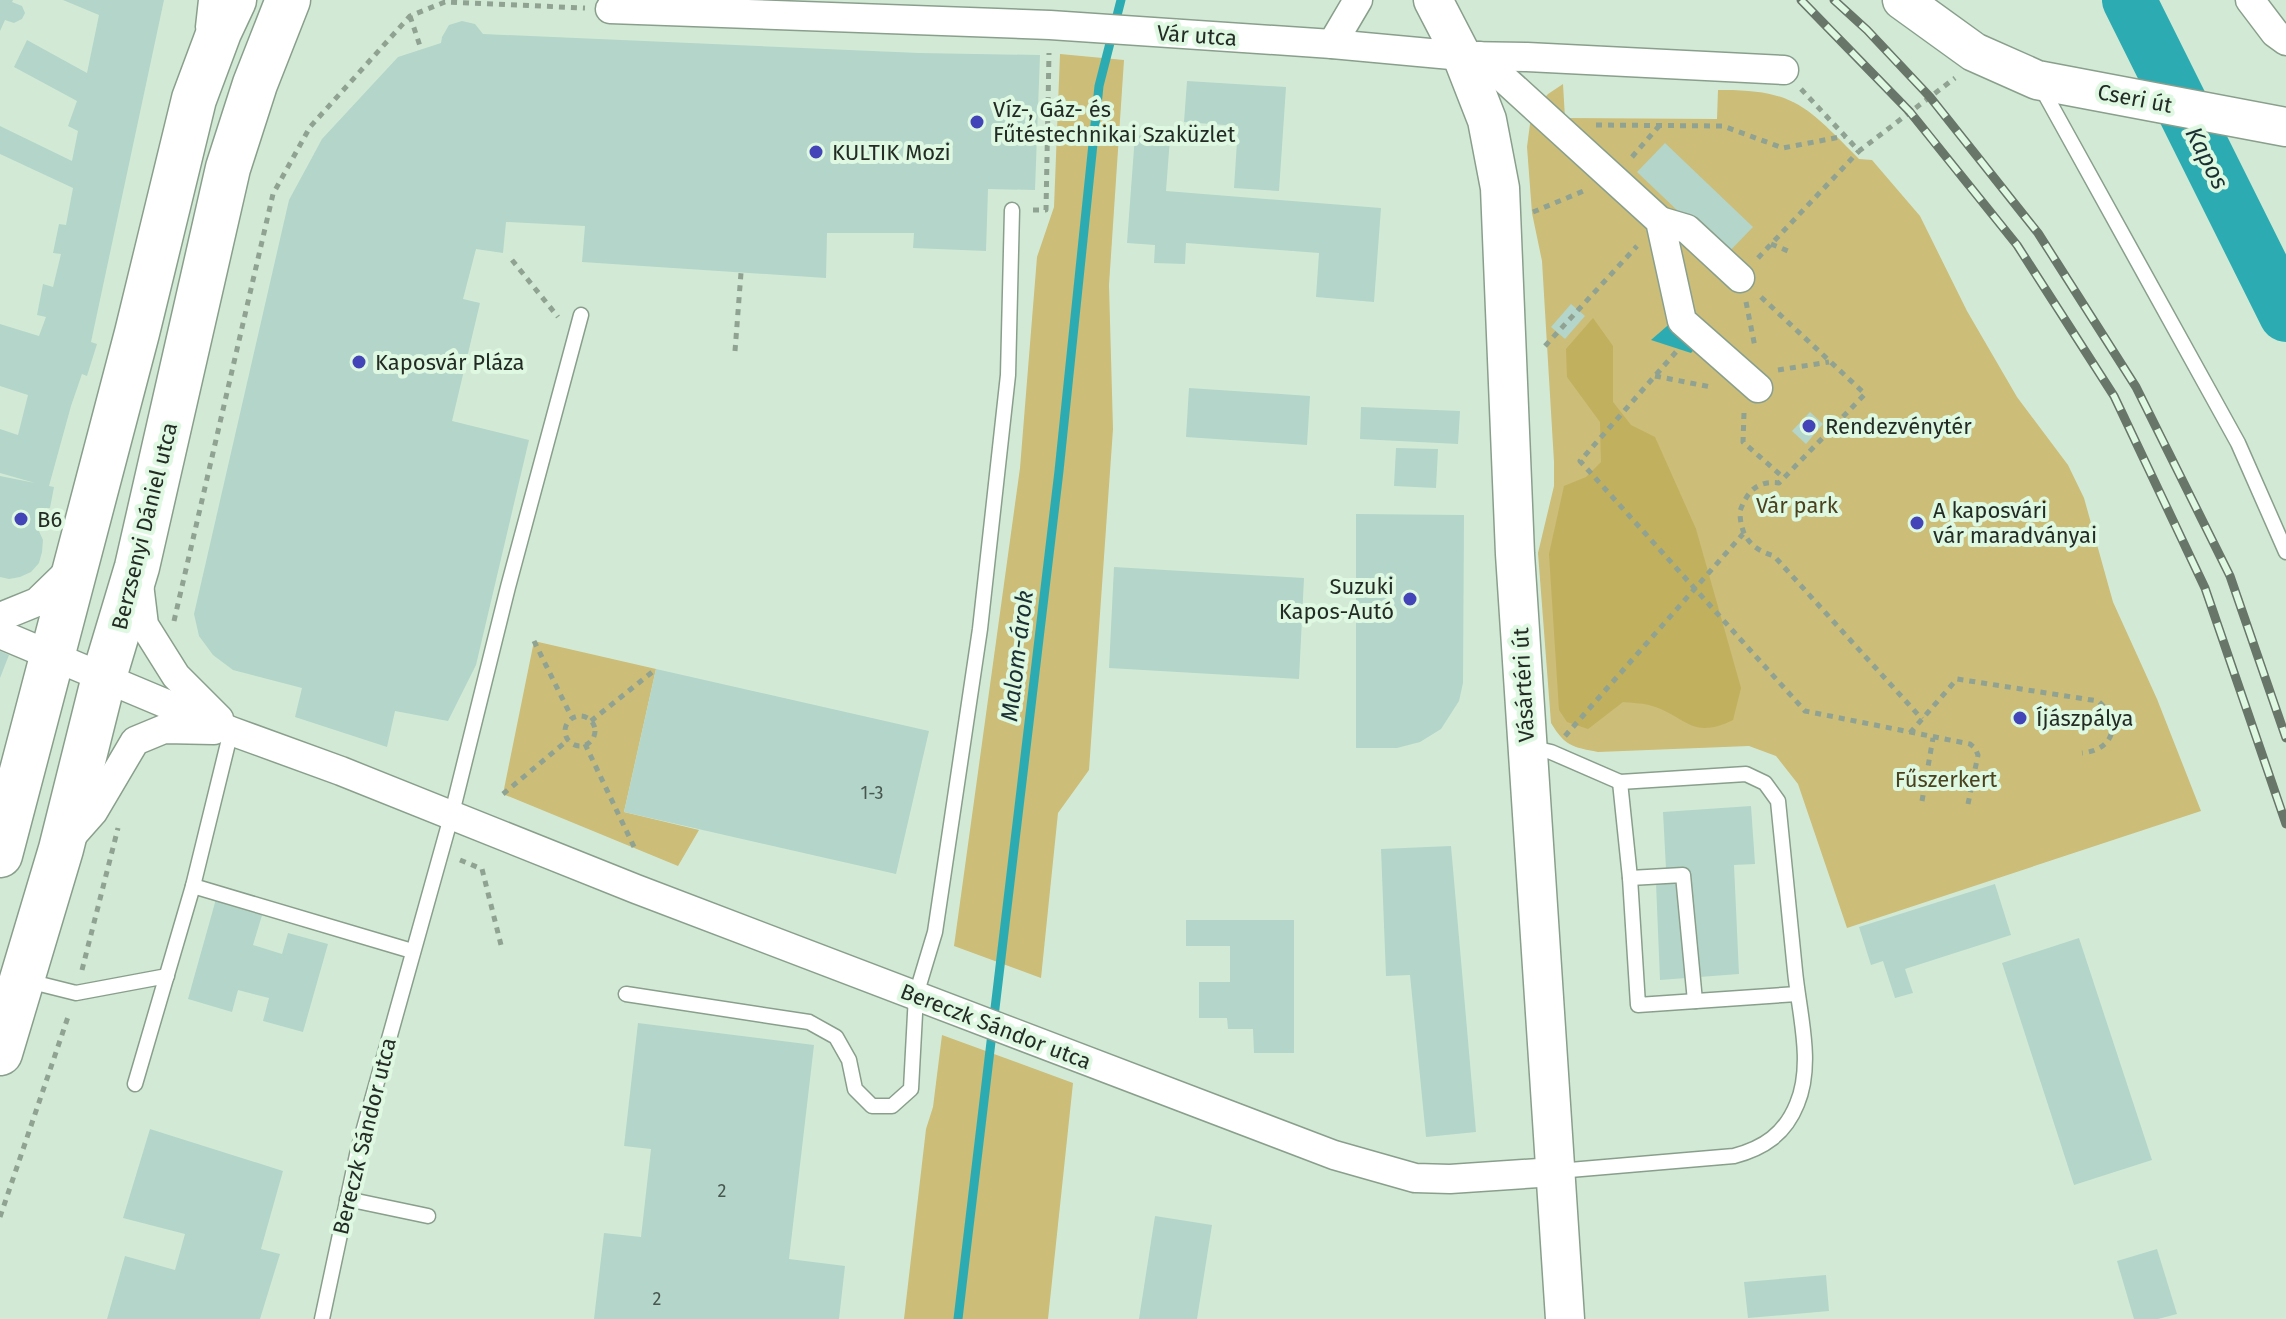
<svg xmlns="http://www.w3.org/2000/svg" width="2286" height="1319" font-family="'Fira Sans',sans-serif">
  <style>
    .green { fill: #ccbd78 }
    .forest { fill: #c1b05d }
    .water { fill: #2cacb2 }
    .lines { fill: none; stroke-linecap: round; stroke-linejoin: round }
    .stream { stroke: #2cacb2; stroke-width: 9 }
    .river { stroke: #2cacb2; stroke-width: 54 }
    .building { fill: #b4d5ca }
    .lane-casing { stroke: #899f8c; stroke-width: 17 }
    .street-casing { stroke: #899f8c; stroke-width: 31 }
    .secondary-casing { stroke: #899f8c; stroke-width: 41 }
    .primary-casing { stroke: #899f8c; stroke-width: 47 }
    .path { stroke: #90a292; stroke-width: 5; stroke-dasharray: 6 6; stroke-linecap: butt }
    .lane { stroke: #fff; stroke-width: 14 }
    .street { stroke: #fff; stroke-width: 28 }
    .secondary { stroke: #fff; stroke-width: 38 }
    .primary { stroke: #fff; stroke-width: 44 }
    .rail-casing { stroke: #677669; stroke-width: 9 }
    .rail { stroke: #dff8e2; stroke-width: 6; stroke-dasharray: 18; stroke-linecap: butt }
    .poi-dot { fill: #4444b9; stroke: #dff8e2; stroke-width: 3 }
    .labels { text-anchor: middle; stroke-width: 8; stroke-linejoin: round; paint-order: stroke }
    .number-label { font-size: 18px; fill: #47564e }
    .street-label { font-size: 22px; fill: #232c24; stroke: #dff8e2 }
    .poi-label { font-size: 22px; fill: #232c24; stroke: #dff8e2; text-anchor: start }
    .park-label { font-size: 22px; fill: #4a421e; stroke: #dff8e2 }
    .water-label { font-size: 24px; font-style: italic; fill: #1a2f31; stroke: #dff8e2 }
  </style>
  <rect width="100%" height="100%" fill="#d2ead5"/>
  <!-- green -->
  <g class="green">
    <path d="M1060,54L1124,60L1109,285L1113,429L1089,770L1058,813L1041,978L954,946L1020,468L1037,257L1054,207Z"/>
    <path d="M1563,84L1565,118L1717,119L1718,90C1795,89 1807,107 1859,159L1872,160L1920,216L1967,311L2017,397L2068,465L2084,498L2113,602L2157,699L2201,811L1847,928L1798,784L1776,756L1749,746L1598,752C1572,747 1565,746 1551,723L1538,553L1554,486V462L1542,261L1532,213L1527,147L1530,124L1536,108L1548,94Z"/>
    <path d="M534,641L656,669L624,812L699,830L678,866L503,794Z"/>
    <path d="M942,1035L1073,1083L1048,1319H904L926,1129L933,1107Z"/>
  </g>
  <!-- forest -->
  <path class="forest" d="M1593,318L1613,346V402L1631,425L1655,437L1696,529L1741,688L1733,720C1690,741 1686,715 1649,705C1641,703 1632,703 1623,702L1588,729L1567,722L1559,710L1549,554L1564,486L1586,477L1601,462L1600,422L1567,377L1566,349Z"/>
  <!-- water -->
  <path class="water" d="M1674,320L1700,343L1691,353L1651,340Z"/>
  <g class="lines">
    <!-- stream -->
    <path class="stream" d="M958,1319L1059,471L1099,86L1121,0"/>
    <!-- river -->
    <path class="river" d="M2129,0L2286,315"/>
  </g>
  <!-- building -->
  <g class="building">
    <path d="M0,0H13L12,2L22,6L25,13L22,19L14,23L5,20L0,31Z"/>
    <path d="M63,0H164L94,328L91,342L97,344L87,376L82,374L71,406L49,486L54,487L50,508H46L38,529L43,540L42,552L39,563L31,572L20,577L9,579L0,577V476L35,483L0,473V429L18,435L28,395L0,386V324L39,336L46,317L37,315L43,284L53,287L61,254L53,253L59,224L66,225L73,188L0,154V126L72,161L78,131L68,126L77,101L14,67L27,40L87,73L99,15Z"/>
    <path d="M462,21L475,24L483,34L919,53L1040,55L1035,190L988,189L986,251L913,248L914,233H827L826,278L582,262L585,226L506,222L503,253L476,249L463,299L480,303L452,421L529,440L476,665L448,721L395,711L387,747L295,717L302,688L233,670L213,655L199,636L194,614L289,200L322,139L398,57L441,43L442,37L449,25Z"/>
    <path d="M1187,81L1286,87L1279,191L1234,188L1238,126L1184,122Z"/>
    <path d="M1135,135L1170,138L1166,191L1381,208L1374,302L1316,297L1319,253L1186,243L1185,264L1154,263L1155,245L1127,243Z"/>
    <path d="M1665,143L1753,227L1725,256L1637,172Z"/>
    <path d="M1571,304L1585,316L1565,339L1551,327Z"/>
    <path d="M1189,388L1310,396L1307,445L1186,437Z"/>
    <path d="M1361,407L1460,411L1458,444L1360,439Z"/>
    <path d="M1810,412L1823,424L1806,444L1792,431Z"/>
    <path d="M1396,448L1438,449L1436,488L1394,486Z"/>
    <path d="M1356,514L1464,515L1463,683L1459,701L1441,729L1420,742L1397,748H1356Z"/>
    <path d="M1114,567L1304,578L1299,679L1109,668Z"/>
    <path d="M0,651L9,655L0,678Z"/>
    <path d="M656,669L929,731L896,874L624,812Z"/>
    <path d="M1751,806L1755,864L1734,865L1739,974L1660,980L1656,883L1677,881V868L1666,869L1663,812Z"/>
    <path d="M1451,846L1476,1132L1426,1137L1410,975L1386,976L1381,849Z"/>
    <path d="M1995,884L2011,935L1905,969L1913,993L1895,998L1883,961L1871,965L1859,927Z"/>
    <path d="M216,899L263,912L253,945L282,954L288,933L328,944L303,1032L263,1021L269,998L238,990L232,1012L188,999Z"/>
    <path d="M1186,920H1294V1053H1254L1253,1029H1228L1227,1018H1199V982H1230V946H1186Z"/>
    <path d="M2079,938L2152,1160L2074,1185L2002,963Z"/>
    <path d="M638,1023L814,1045L789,1259L845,1266L839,1319H594L604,1233L641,1237L651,1149L624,1146Z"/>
    <path d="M150,1129L283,1171L261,1249L280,1254L260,1319H107L125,1256L175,1270L185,1234L123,1218Z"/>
    <path d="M1155,1216L1212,1225L1197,1319H1139Z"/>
    <path d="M2157,1249L2177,1314L2158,1319H2134L2117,1261Z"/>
    <path d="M1826,1275L1829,1311L1748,1318L1744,1282Z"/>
  </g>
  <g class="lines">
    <!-- lane casing -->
    <g class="lane-casing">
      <g id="lane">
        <path d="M203,27L206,0"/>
        <path d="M2041,87L2238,443L2286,552"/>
        <path d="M1529,747L1551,752L1620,782L1746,774L1765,783L1778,801C1784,858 1789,915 1795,971C1799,1013 1814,1064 1797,1104C1785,1134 1764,1148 1734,1156L1558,1171"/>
        <path d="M1620,782L1630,878L1638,1005L1797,994"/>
        <path d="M1630,878L1683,875L1695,1001"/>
        <path d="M193,886L412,951"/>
        <path d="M28,981L76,993L167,976"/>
        <path d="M626,994L809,1022L836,1037L849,1060L855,1089L872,1106H892L911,1089L916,995L935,932L980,629L1008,375L1012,210"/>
        <path d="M135,1084L193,886L231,731"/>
        <path d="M347,1199L428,1216"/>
        <path d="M322,1319L358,1150L451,817L508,587L581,315"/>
      </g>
    </g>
    <!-- street casing -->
    <g class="street-casing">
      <g id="street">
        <path d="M2250,0L2275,33L2286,41"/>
        <path d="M610,9L1050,25L1332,44L1462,56L1527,57L1784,70"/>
        <path d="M1332,44L1358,0"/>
        <path d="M1479,56L1660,221L1682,321L1758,388"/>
        <path d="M1660,221L1687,229L1740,278"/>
        <path d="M139,584L144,625L176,676L219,719"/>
        <path d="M0,617L37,602L72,568"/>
        <path d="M0,634L231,731L341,771L636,889L1334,1155L1415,1178L1450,1179L1554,1172"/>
        <path d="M70,838L93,812L135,741L164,729L214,730"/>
      </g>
    </g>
    <!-- secondary casing -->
    <g class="secondary-casing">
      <g id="secondary">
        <path d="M1433,0L1462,56L1487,120L1500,188L1515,554L1565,1319"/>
        <path d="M1902,0L1974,52L2037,80L2286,127"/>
      </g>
    </g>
    <!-- primary casing -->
    <g class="primary-casing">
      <g id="primary">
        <path d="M0,855L137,333L194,99L219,32L234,0"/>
        <path d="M0,1053L61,849L104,677L137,567L228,168L255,84L288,0"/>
      </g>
    </g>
    <!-- path -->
    <g class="path">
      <path d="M410,16L421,49"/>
      <path d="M1801,89L1859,151L1955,78"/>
      <path d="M1596,125L1723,126L1783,148L1845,136"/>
      <path d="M1632,157L1659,126"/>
      <path d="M1033,210H1046L1049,53"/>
      <path d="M1533,212L1586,190"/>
      <path d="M1771,244L1793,253"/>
      <path d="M1758,258L1859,151"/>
      <path d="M512,260L558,317"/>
      <path d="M1761,297L1865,394L1779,483C1757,480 1747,492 1740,511C1740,536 1751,549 1774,556L1922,719"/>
      <path d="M1746,302L1755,347"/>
      <path d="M1545,346L1637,246"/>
      <path d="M735,351L741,273"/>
      <path d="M1676,352L1580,461L1805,711L1970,744L1975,748L1978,755L1967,809"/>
      <path d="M1778,370L1829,362"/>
      <path d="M1655,376L1711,387"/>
      <path d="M1744,413L1743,442L1784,478"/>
      <path d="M174,621L273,194L310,127L410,16L445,2L585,8"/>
      <path d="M534,641L572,718"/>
      <circle cx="580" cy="731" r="15"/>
      <path d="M591,721L656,669"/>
      <path d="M1910,733L1957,679L2098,701C2122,721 2115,750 2082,753"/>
      <path d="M1565,736L1743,534"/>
      <path d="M585,744L635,849"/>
      <path d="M503,794L568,740"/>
      <path d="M1922,801L1933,738"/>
      <path d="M460,860L482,869L501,945"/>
      <path d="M82,970L118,828"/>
      <path d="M0,1217L69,1014"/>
    </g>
    <!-- lane -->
    <use href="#lane" class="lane"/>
    <!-- street -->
    <use href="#street" class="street"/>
    <!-- secondary -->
    <use href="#secondary" class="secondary"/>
    <!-- primary -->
    <use href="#primary" class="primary"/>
    <!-- rail casing -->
    <g class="rail-casing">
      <g id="rail">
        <path d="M1801,0L1910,112L2017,245L2114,396L2205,588L2286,824"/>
        <path d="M1834,0L1867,30L1930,97L2038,233L2136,387L2230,576L2286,738"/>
      </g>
    </g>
    <!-- rail -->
    <use href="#rail" class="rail"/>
  </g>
  <!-- markers -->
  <g class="poi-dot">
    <circle cx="977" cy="122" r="8"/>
    <circle cx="816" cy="152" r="8"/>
    <circle cx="359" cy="362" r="8"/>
    <circle cx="1809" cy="426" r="8"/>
    <circle cx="21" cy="519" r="8"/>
    <circle cx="1917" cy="523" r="8"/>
    <circle cx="1410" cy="599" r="8"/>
    <circle cx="2020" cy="718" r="8"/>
  </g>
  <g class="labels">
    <!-- number labels -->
    <g class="number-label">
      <text x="872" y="799">1-3</text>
      <text x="722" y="1197">2</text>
      <text x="657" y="1305">2</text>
    </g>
    <!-- street labels -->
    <g class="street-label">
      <text transform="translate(1197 35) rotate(4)" y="8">Vár utca</text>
      <text transform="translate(2135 98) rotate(11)" y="8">Cseri út</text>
      <text transform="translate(144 526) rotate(-76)" y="8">Berzsenyi Dániel utca</text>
      <text transform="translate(1523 685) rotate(-93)" y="8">Vásártéri út</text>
      <text transform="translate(996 1026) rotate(21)" y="8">Bereczk Sándor utca</text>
      <text transform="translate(364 1136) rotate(-76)" y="8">Bereczk Sándor utca</text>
    </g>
    <!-- poi labels -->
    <g class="poi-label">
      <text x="993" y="117">Víz-, Gáz- és<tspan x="993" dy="25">Fűtéstechnikai Szaküzlet</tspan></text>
      <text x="832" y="160">KULTIK Mozi</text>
      <text x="375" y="370">Kaposvár Pláza</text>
      <text x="1825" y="434">Rendezvénytér</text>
      <text x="1933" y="518">A kaposvári<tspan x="1933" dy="25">vár maradványai</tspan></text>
      <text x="37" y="527">B6</text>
      <text x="1394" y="594" text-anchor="end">Suzuki<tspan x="1394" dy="25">Kapos-Autó</tspan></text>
      <text x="2036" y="726">Íjászpálya</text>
    </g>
    <!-- park labels -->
    <g class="park-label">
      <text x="1797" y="513">Vár park</text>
      <text x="1946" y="787">Fűszerkert</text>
    </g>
    <!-- water labels -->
    <g class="water-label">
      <text transform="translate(2207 158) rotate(63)" y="8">Kapos</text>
      <text transform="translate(1017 656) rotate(-83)" y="8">Malom-árok</text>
    </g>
  </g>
</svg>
